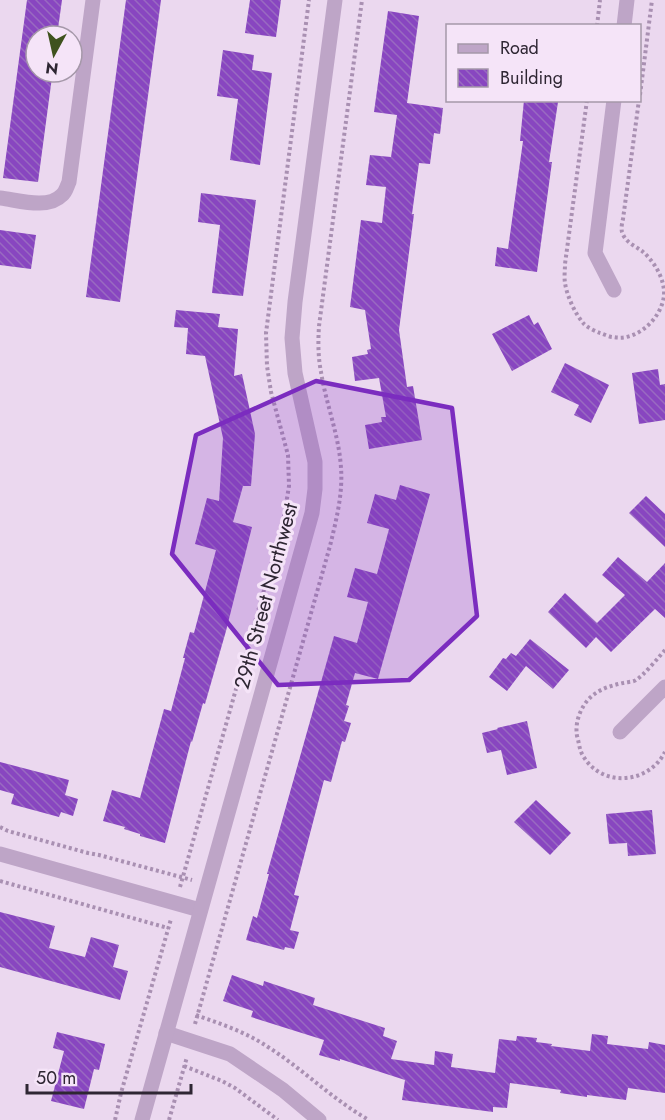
<svg xmlns="http://www.w3.org/2000/svg" width="665" height="1120" font-family="Jost,sans-serif">
  <style>
    .building { fill: url(#building-back-hatch) }
    .lines { fill: none; stroke-linecap: round; stroke-linejoin: round }
    .path { stroke: #a990b2; stroke-width: 4; stroke-dasharray: 3 3; stroke-linecap: butt }
    .minor { stroke: #bea5c7; stroke-width: 15 }
    .marked { fill: #7b2cbf; fill-opacity: 0.2; stroke: #7b2cbf; stroke-width: 4.5; stroke-linejoin: round }
    .labels { text-anchor: middle; stroke-width: 6; stroke-linejoin: round; paint-order: stroke }
    .street-label { font-size: 21px; fill: #2e2633; stroke: #f5e4f8 }
  </style>
  <defs>
    <pattern id="building-back-hatch" width="6" height="6" patternUnits="userSpaceOnUse" patternTransform="scale(1.5)"><rect width="6" height="6" fill="#8846c0"/><path d="M-1 5l2 2M0 0l6 6M5-1l2 2" fill="none" stroke="#996ac1"/></pattern>
  </defs>
  <rect width="100%" height="100%" fill="#ebd8ef"/>
  <!-- building -->
  <g class="building">
    <path d="M27,0H62L57,36H36V75L52,77L38,182L3,178Z"/>
    <path d="M126,0H161L120,302L86,297Z"/>
    <path d="M250,0H281L276,37L245,33Z"/>
    <path d="M388,11L419,16L407,103L443,108L440,134L434,133L430,164L419,163L412,214H414L399,330L407,387L413,386L422,440L369,449L365,425L382,422L381,417H386L379,378L355,381L352,357L368,354L367,350L371,349L365,310L350,307L361,220L382,223L386,187L366,185L370,155L391,157L397,115L374,112Z"/>
    <path d="M223,50L254,55L252,70L272,73L260,165L230,160L238,99L217,96Z"/>
    <path d="M524,100L558,102L549,162H552L537,272L495,266L497,247L508,249L523,141H520Z"/>
    <path d="M201,193L256,200L243,296L212,293L220,225L198,222Z"/>
    <path d="M0,230L36,235L31,269L0,265Z"/>
    <path d="M176,310L220,314L218,327L238,329L234,376L242,374L255,434L251,486H243L233,522L252,527L226,631L205,704L203,703L192,742L191,741L165,843L140,836V834L124,829L125,827L103,821L112,790L140,798L164,709L171,711L185,658H183L190,632L194,633L216,550L195,544L207,498L219,501L223,438L205,356L186,354L188,328L174,327Z"/>
    <path d="M529,315L534,325L538,322L552,349L512,371L492,334Z"/>
    <path d="M565,363L609,385L591,423L574,415L579,405L551,392Z"/>
    <path d="M658,369L660,385L665,384V420L639,424L632,373Z"/>
    <path d="M400,485L430,494L378,679L355,673L346,705L349,706L344,721L351,723L345,742L342,741L331,782L324,780L294,895L299,896L290,930L299,932L294,949L285,947L284,950L246,940L253,916L257,918L269,874H267L334,636L357,643L368,602L347,597L355,568L377,574L389,529L367,523L375,494L396,500Z"/>
    <path d="M646,496L665,514V547L629,513Z"/>
    <path d="M618,557L647,582L665,563V618L655,609L611,652L596,637L586,648L548,612L565,593L597,623L625,595L602,575Z"/>
    <path d="M530,639L569,670L553,689L526,666L507,691L489,677L503,658L506,659L511,653L516,656Z"/>
    <path d="M527,721L537,768L507,775L501,750L487,753L482,733L498,729L497,728Z"/>
    <path d="M0,762L69,780L65,795L78,799L73,816L61,812L59,817L11,804L14,794L0,790Z"/>
    <path d="M536,800L571,833L550,855L514,822Z"/>
    <path d="M652,810L656,854L628,856L627,843L609,844L606,814Z"/>
    <path d="M0,912L55,926L49,948L85,957L91,937L119,945L113,967L128,971L120,1000L0,967Z"/>
    <path d="M232,975L263,986L264,981L315,998L313,1005L385,1028L383,1036L397,1041L391,1059L434,1065L435,1051L453,1054L451,1067L495,1073L499,1039L516,1041L517,1036L537,1038L536,1042L552,1044L551,1046L590,1051L592,1034L608,1036L607,1044L648,1049L649,1042L665,1045V1093L628,1088L626,1100L587,1095V1097L560,1093L561,1090L510,1083L507,1108L493,1107V1112L402,1100L405,1080L340,1059V1061L319,1055L324,1040L251,1017L253,1011L223,1001Z"/>
    <path d="M57,1032L105,1044L99,1070L94,1069L84,1109L51,1101L64,1051L53,1048Z"/>
  </g>
  <g class="lines">
    <!-- path -->
    <g class="path">
      <path d="M597,26L600,0"/>
      <path d="M640,95L652,0"/>
      <path d="M587,100L565,264C565,270 564,277 565,283C567,296 575,314 584,324C588,328 595,331 600,333C604,334 609,337 613,337C637,342 662,318 664,295C665,279 654,261 642,251C635,246 625,242 622,232C621,228 622,223 623,219L639,100"/>
      <path d="M665,650C659,657 643,676 636,680C633,682 627,682 623,683C609,686 596,690 587,701C579,711 575,724 577,736C579,742 579,748 582,754C600,788 648,785 665,752"/>
      <path d="M0,827L8,831L88,853L99,855L192,880"/>
      <path d="M0,881L168,928"/>
      <path d="M180,887L283,523L289,486L288,455L271,392L267,366L266,333L309,0"/>
      <path d="M196,1015C221,1024 246,1032 268,1047C303,1069 333,1100 369,1120"/>
      <path d="M195,1024L330,546C336,521 343,494 341,468C339,435 326,404 321,372C318,357 318,341 319,326L362,0"/>
      <path d="M184,1066L222,1081L235,1088L278,1120"/>
      <path d="M115,1120L121,1093L171,919"/>
      <path d="M169,1120L187,1057"/>
    </g>
    <!-- minor -->
    <g class="minor">
      <path d="M624,26L627,0"/>
      <path d="M0,198C18,200 48,210 62,195C66,192 67,186 69,182L93,0"/>
      <path d="M614,290L595,253L614,100"/>
      <path d="M620,732L665,687"/>
      <path d="M0,854L200,910"/>
      <path d="M166,1033L230,1054L283,1090L319,1120"/>
      <path d="M142,1120L312,513L315,489V462L295,373L292,338L295,302L335,0"/>
    </g>
  </g>
  <!-- marked area -->
  <path class="marked" d="M316,381L452,408L477,616L409,680L278,685L172,554L196,435Z"/>
  <g class="labels">
    <!-- street labels -->
    <g class="street-label">
      <text transform="translate(266 596) rotate(-75)" y="7">29th Street Northwest</text>
    </g>
  </g>
  <!-- legend -->
  <rect x="446" y="24" width="195" height="78" fill="#f5e4f8" stroke="#a598a9" stroke-width="1.5"/>
  <rect x="458" y="44" width="30" height="9" fill="#bea5c7" stroke="#a598a9" stroke-width="1.5"/>
  <text x="500" y="54" font-size="18" fill="#2e2633">Road</text>
  <rect x="458" y="69" width="30" height="18" fill="url(#building-back-hatch)" stroke="#a598a9" stroke-width="1.5"/>
  <text x="500" y="84" font-size="18" fill="#2e2633">Building</text>
  <!-- north arrow -->
  <g transform="translate(54 54) rotate(188)"><circle r="28" fill="#f5e4f8" stroke="#a598a9" stroke-width="1.5"/>
  <path d="M0-4.5L10 22L0 15L-10 22Z" fill="#3f521e"/>
  <text y="-9" font-size="16" font-weight="bold" text-anchor="middle" fill="#2e2633">N</text>
  </g>
  <!-- scale -->
  <path d="M27 1084v9h164v-9" fill="none" stroke="#2e2633" stroke-width="3"/>
  <text x="36" y="1084" font-size="18" fill="#2e2633" stroke="#f5e4f8" stroke-width="4.5" paint-order="stroke">50 m</text>
</svg>
